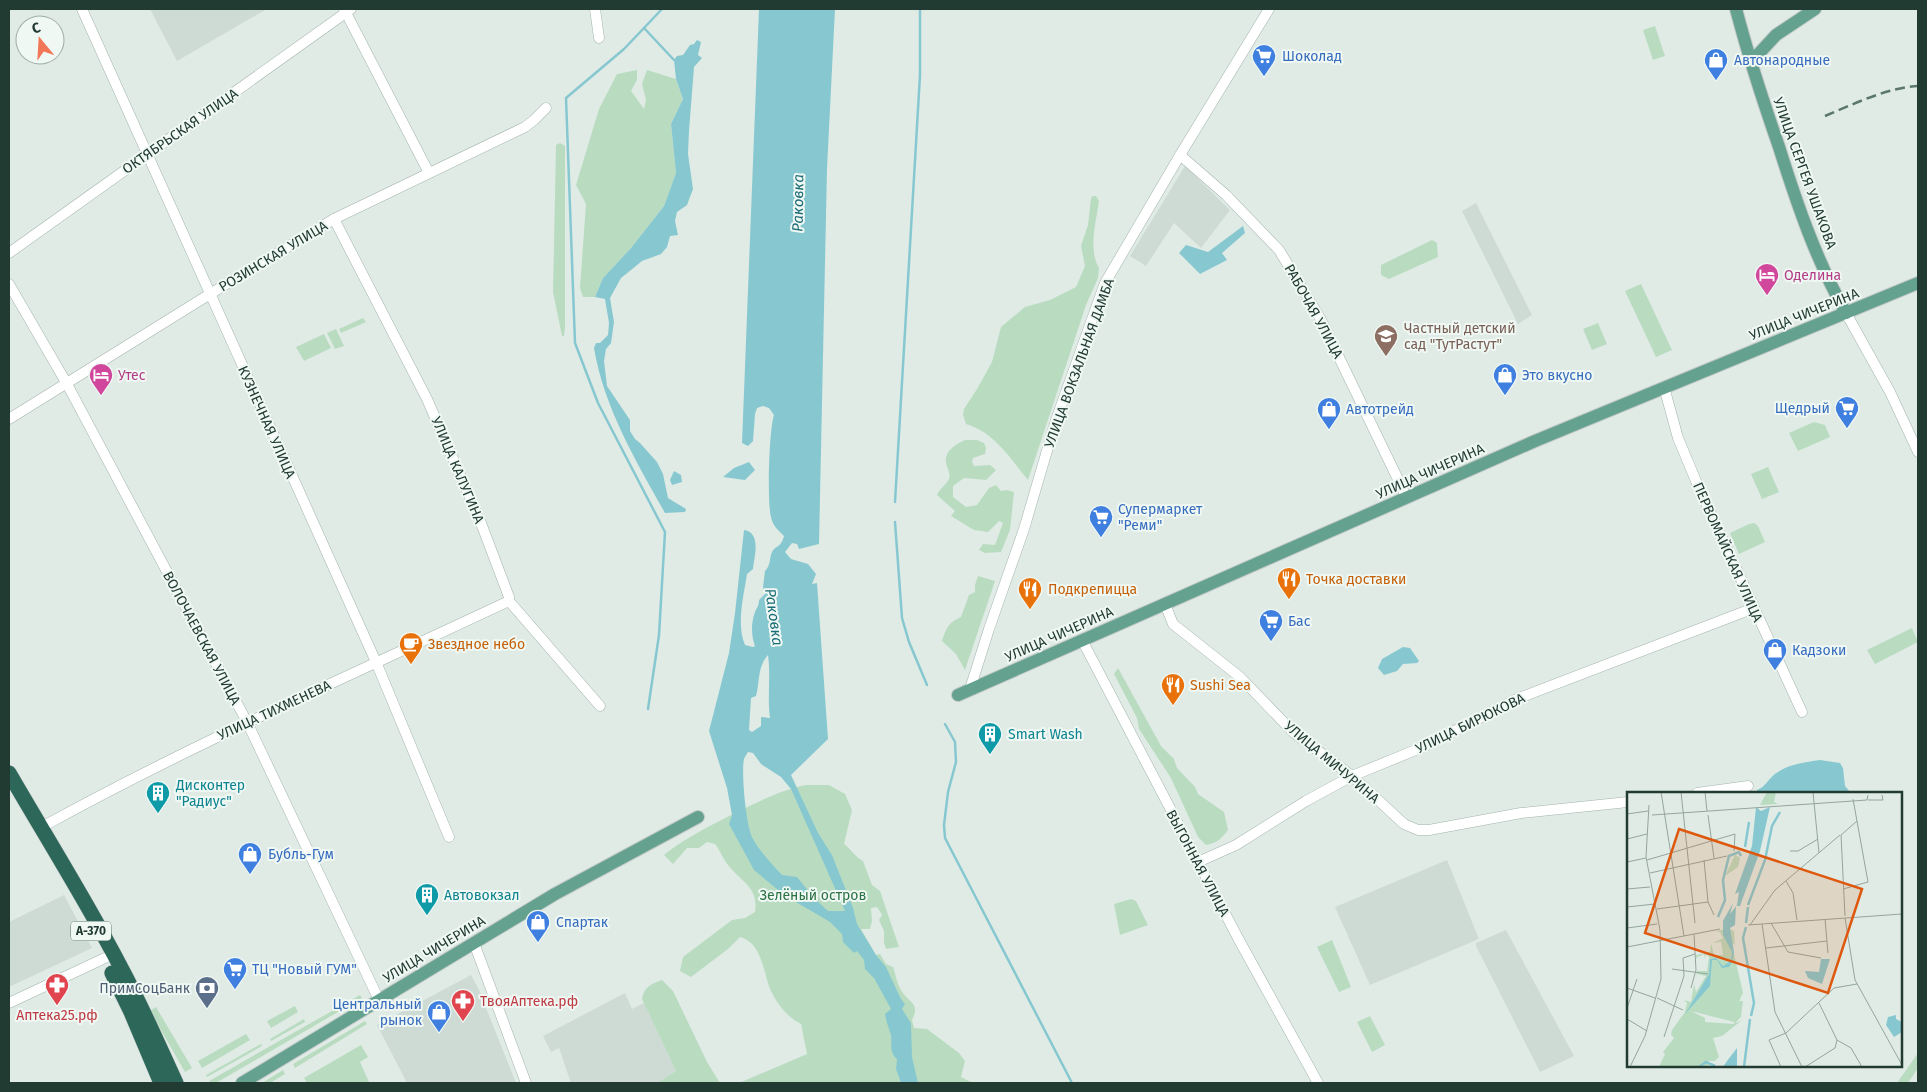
<svg xmlns="http://www.w3.org/2000/svg" width="1927" height="1092" font-family="'Fira Sans',sans-serif">
  <style>
    .built { fill: #cedbd5 }
    .green { fill: #b9dcc1 }
    .water { fill: #87c8d0; fill-rule: evenodd }
    .lines { fill: none; stroke-linecap: round; stroke-linejoin: round }
    .stream { stroke: #87c8d0; stroke-width: 2.5 }
    .minor-casing { stroke: #a3b3ad; stroke-width: 11 }
    .major-casing { stroke: #c1c8c6; stroke-width: 14 }
    .highway-casing { stroke: #c1c8c6; stroke-width: 16 }
    .minor { stroke: #fff; stroke-width: 10 }
    .major { stroke: #64a18f; stroke-width: 12 }
    .highway { stroke: #2d6759; stroke-width: 15 }
    .rail { stroke: #5b776e; stroke-width: 2.5; stroke-dasharray: 10 5; stroke-linecap: butt }
    .labels { text-anchor: middle; stroke-width: 4; stroke-linejoin: round; paint-order: stroke }
    .shield { fill: #f0f8f4; stroke: #5f746d; stroke-width: 1 }
    .shield-label { font-size: 12px; font-weight: bold; fill: #213b33 }
    .shop-label { font-size: 14px; fill: #366cbe; stroke: #f0f8f4; text-anchor: start }
    .street-label { font-size: 14px; fill: #213b33; stroke: #f0f8f4 }
    .hotel-label { font-size: 14px; fill: #b23c85; stroke: #f0f8f4; text-anchor: start }
    .education-label { font-size: 14px; fill: #785e54; stroke: #f0f8f4; text-anchor: start }
    .food-label { font-size: 14px; fill: #c56008; stroke: #f0f8f4; text-anchor: start }
    .culture-label { font-size: 14px; fill: #0d838f; stroke: #f0f8f4; text-anchor: start }
    .park-label { font-size: 14px; fill: #2b7244; stroke: #f0f8f4 }
    .service-label { font-size: 14px; fill: #4e5e75; stroke: #f0f8f4; text-anchor: end }
    .health-label { font-size: 14px; fill: #be3a42; stroke: #f0f8f4; text-anchor: start }
    .water-label { font-size: 15px; font-style: italic; fill: #1b6b77; stroke: #f0f8f4 }
    .inset-river { fill: none; stroke: #87c8d0; stroke-width: 2.5 }
    .inset-road { fill: none; stroke: #94a59e; stroke-width: 1 }
    .view { fill: #de580e; fill-opacity: 0.15; stroke: #de580e; stroke-width: 2.5 }
    .inset-edge { fill: none; stroke: #213b33; stroke-width: 2.5 }
  </style>
  <rect width="100%" height="100%" fill="#e0ebe6"/>
  <!-- built -->
  <g class="built">
    <path d="M150,9H267L177,61Z"/>
    <path d="M1185,166L1230,210L1201,248L1174,223L1146,266L1130,256Z"/>
    <path d="M1476,203L1532,315L1518,324L1462,211Z"/>
    <path d="M1447,860L1479,939L1370,985L1335,907Z"/>
    <path d="M64,895L92,948L9,987V922Z"/>
    <path d="M1506,930L1574,1056L1540,1072L1476,946V943Z"/>
    <path d="M471,975L479,990L516,1083H407L377,1025Z"/>
    <path d="M625,993L632,1009L644,1003L676,1071L657,1083H571L559,1048L551,1052L543,1036Z"/>
  </g>
  <!-- green -->
  <g class="green">
    <path d="M1655,26L1665,56L1653,60L1643,30Z"/>
    <path d="M637,70V80L631,91L644,109L646,100L642,84L647,70L676,79L683,99L671,124L676,173L664,206L631,248L603,278L595,297H583L580,288L586,204L576,185L599,109L617,74Z"/>
    <path d="M560,143L565,146V327L564,336H562L553,292L556,145Z"/>
    <path d="M1093,196H1096L1099,201C1096,223 1088,249 1099,268L1098,278L1086,305L1028,480C1009,457 995,433 966,424L963,415L964,409L977,389L992,362L1001,327L1025,307L1050,300L1076,287L1085,266L1081,246L1088,225L1091,198Z"/>
    <path d="M1432,240L1437,243L1438,257L1389,279L1381,275V265Z"/>
    <path d="M1641,284L1672,350L1656,357L1625,291Z"/>
    <path d="M363,318L366,322L341,333L339,329Z"/>
    <path d="M1598,323L1607,344L1592,350L1583,329Z"/>
    <path d="M336,329L344,346L335,349L327,333Z"/>
    <path d="M324,334L331,348L304,361L296,347Z"/>
    <path d="M1814,422L1825,425L1830,437L1798,451L1789,433Z"/>
    <path d="M965,440H977L984,443L986,448L985,454L973,458L972,462L974,466L990,465L996,470L986,480L964,478L953,486V497L966,507L977,505L989,488L996,485L1001,491L1007,490L1014,492L1010,530L1001,552L985,553L979,550L983,544L995,545L1003,523L999,521L988,532L974,530L951,516L955,511L937,495C940,488 946,485 949,479C951,473 947,469 946,463C944,451 956,444 965,440Z"/>
    <path d="M1768,467L1779,492L1762,499L1751,474Z"/>
    <path d="M1754,523L1758,526L1765,542L1739,554L1730,533L1749,524Z"/>
    <path d="M978,576L995,581L965,670L956,654L942,641C946,628 949,622 961,617L969,595L975,592V585Z"/>
    <path d="M1912,628L1918,642L1875,664L1867,650Z"/>
    <path d="M1118,668L1161,746L1174,759L1177,768L1195,787L1198,794L1224,812L1228,830C1221,839 1217,843 1206,845L1198,837L1171,778L1139,729L1137,718L1114,674Z"/>
    <path d="M806,785H829L845,794L852,810L844,844C851,849 856,858 863,861L872,885L880,891L899,947L886,949L884,943V931L879,920L882,915L877,907L871,908L872,921L870,929H861L876,955L880,954L886,964L893,967C896,975 897,984 901,990C908,1003 921,1002 912,1020L914,1028L927,1029L959,1053L965,1061L961,1077L973,1083H739L807,1054L801,1024C787,1017 777,1004 770,989C763,971 762,943 740,937L728,949L691,977L680,971L683,957L732,920L745,918L755,912C759,887 741,882 728,865C723,859 720,850 715,844L707,842L699,848H687L673,864L664,855C686,837 712,825 737,812C760,801 781,790 806,785Z"/>
    <path d="M1131,899L1136,901L1148,925L1120,935L1114,904Z"/>
    <path d="M1332,940L1351,987L1339,992L1317,947Z"/>
    <path d="M662,980L673,991L707,1062L720,1083H657L676,1071L642,999C644,987 651,984 662,980Z"/>
    <path d="M360,995L362,998L216,1083H211L209,1081Z"/>
    <path d="M295,1006L298,1012L271,1028L267,1021Z"/>
    <path d="M156,1007L192,1068L185,1072L150,1011Z"/>
    <path d="M1370,1016L1385,1045L1372,1052L1357,1022Z"/>
    <path d="M304,1019L305,1022L271,1041L270,1039Z"/>
    <path d="M365,1021L367,1024L295,1068L293,1064Z"/>
    <path d="M246,1034L250,1040L202,1068L198,1061Z"/>
    <path d="M261,1044L262,1046L207,1077L206,1075Z"/>
    <path d="M361,1045L368,1057L360,1062L369,1082L307,1083L304,1078Z"/>
    <path d="M1918,1053V1068L1908,1083H1897Z"/>
    <path d="M283,1070L285,1074L270,1083H262Z"/>
  </g>
  <!-- water -->
  <g class="water">
    <path d="M759,9H835L827,169L819,544L799,549L797,544L792,543L785,552L791,559L808,564L816,574L812,584L817,583L828,739L791,775L818,833L832,855L853,908L857,924L876,955L886,967L901,999L905,1004L902,1009L911,1023L912,1057L918,1083H901L896,1069L897,1059C889,1052 892,1045 891,1035C889,1028 886,1022 885,1014L891,1009L874,978L865,969L864,960L857,951L854,953L843,942L842,934L830,922L784,895L754,870L729,824L732,815L727,788L709,731L729,653L735,613L744,530C762,533 754,557 753,569L747,574C744,595 736,624 745,645L753,647L755,646C751,636 751,622 755,612C757,607 759,606 759,600L765,594L763,587L765,571C771,565 769,559 772,552C776,545 781,548 784,536C778,530 773,526 771,517C767,502 769,430 774,415L769,408L763,406L757,408L755,414L753,441L748,446L742,443ZM768,655C771,676 767,697 770,718L761,717V726L752,732L749,730L751,698L756,696C760,682 757,667 768,655ZM748,752L753,753L761,764L781,777L791,789L845,911H828L815,899L797,877L782,875C772,864 761,853 753,839C746,827 741,772 744,759C745,756 747,754 748,752Z"/>
    <path d="M697,40L701,42L698,55L702,58L694,67L689,131L688,154L693,189L687,205L677,212L675,221L678,235L670,236L667,247L661,254L642,261L631,270L621,278L610,298L614,322L611,343L606,349L604,361L607,386L630,420V431L635,439L640,443L657,462L663,474L668,498L686,509L685,512L665,513C636,461 604,408 594,348L596,343H600L608,335L609,323L605,299L595,297L603,278L631,248L664,206L676,173L671,124L683,99L676,79L674,60L677,56L683,55L690,45L694,44Z"/>
    <path d="M1243,226L1245,233L1222,253L1227,260L1200,274L1179,253L1186,245L1208,252Z"/>
    <path d="M749,462L755,470L745,480L723,477L734,468Z"/>
    <path d="M674,471L681,475L682,482L672,485L670,480Z"/>
    <path d="M1403,647L1410,648L1419,661L1417,663L1403,664L1397,671L1384,675L1378,668L1382,659Z"/>
    <path d="M1820,760L1840,763L1843,768L1845,786L1851,793H1757V790C1766,787 1769,777 1778,772C1790,764 1806,762 1820,760Z"/>
  </g>
  <g class="lines">
    <!-- stream -->
    <g class="stream">
      <path d="M644,28L662,9"/>
      <path d="M895,502L920,75V9"/>
      <path d="M895,522L902,618L909,642L927,685"/>
      <path d="M648,709L659,635L665,532L598,403L575,343L566,98L624,49L644,28L674,60"/>
      <path d="M945,724L955,742L956,762L948,792L944,825L945,838L1072,1083"/>
    </g>
    <!-- minor casing -->
    <g class="minor-casing">
      <g id="minor">
        <path d="M82,9L376,662L449,837"/>
        <path d="M344,9L429,173"/>
        <path d="M595,9L599,38"/>
        <path d="M1180,155L1226,195L1279,250L1320,318L1407,498"/>
        <path d="M334,219L427,399L481,523L509,597V601L600,706"/>
        <path d="M9,253L351,9"/>
        <path d="M9,284L67,384L247,722L379,1000"/>
        <path d="M1846,313L1890,392L1918,452"/>
        <path d="M1664,387L1678,438L1696,481L1802,712"/>
        <path d="M9,419L210,294L334,219L525,127L534,120L546,108"/>
        <path d="M1165,604L1173,624L1240,677L1294,733L1352,776L1404,824L1418,830H1429L1521,813L1628,802"/>
        <path d="M1082,640L1239,940L1318,1083"/>
        <path d="M970,689L989,629L1024,529L1056,420L1105,283L1180,155L1269,9"/>
        <path d="M1697,793L1748,786"/>
        <path d="M42,827C194,743 352,675 509,601"/>
        <path d="M1198,862L1236,845L1306,801L1352,776L1423,747L1519,698L1754,608"/>
        <path d="M474,943L526,1083"/>
        <path d="M9,1003L105,958"/>
      </g>
    </g>
    <!-- major casing -->
    <g class="major-casing">
      <g id="major">
        <path d="M1736,9C1748,55 1763,101 1779,147C1797,204 1816,260 1846,313"/>
        <path d="M1751,62L1776,35L1815,9"/>
        <path d="M958,695L1535,441L1918,283"/>
        <path d="M242,1083L555,894L698,817"/>
      </g>
    </g>
    <!-- highway casing -->
    <g class="highway-casing">
      <g id="highway">
        <path d="M9,773C52,847 98,920 136,997C150,1025 163,1055 176,1083"/>
        <path d="M112,973L131,1012L161,1083"/>
      </g>
    </g>
    <!-- minor -->
    <use href="#minor" class="minor"/>
    <!-- major -->
    <use href="#major" class="major"/>
    <!-- highway -->
    <use href="#highway" class="highway"/>
    <!-- rail -->
    <path class="rail" d="M1825,116C1854,104 1886,88 1918,86"/>
  </g>
  <!-- icons -->
  <defs>
    <g id="supermarket-pin" transform="scale(1.25)"><path d="M0 17L-7.5 6A9.5 9.5 0 1 1 7.5 6Z" fill="#3f7fe0" stroke="#f0f8f4"/><path d="M-6-5.5h2.5l.6 2H6L4.5 2H-2.5L-4.4-4H-6ZM-1.5 3.2a1.3 1.3 0 1 0 .1 0ZM3 3.2a1.3 1.3 0 1 0 .1 0Z" fill="#fff"/></g>
    <g id="shop-pin" transform="scale(1.25)"><path d="M0 17L-7.5 6A9.5 9.5 0 1 1 7.5 6Z" fill="#3f7fe0" stroke="#f0f8f4"/><path d="M-5-2.5h2.3a2.7 3.5 0 0 1 5.4 0H5L5.5 6h-11ZM-1.5-2.5h3a1.5 2.3 0 0 0-3 0Z" fill="#fff"/></g>
    <g id="hotel-pin" transform="scale(1.25)"><path d="M0 17L-7.5 6A9.5 9.5 0 1 1 7.5 6Z" fill="#d1479c" stroke="#f0f8f4"/><path d="M-6-4.5h1.5V1H6V5H4.5V3h-9V5H-6ZM-4 0a1.8 1.8 0 1 1 3.6 0ZM.5 0V-2.5h3Q6-2.5 6 0Z" fill="#fff"/></g>
    <g id="school-pin" transform="scale(1.25)"><path d="M0 17L-7.5 6A9.5 9.5 0 1 1 7.5 6Z" fill="#8d6e63" stroke="#f0f8f4"/><path d="M0-5L7-2L0 1L-7-2ZM-4 1L0 2.5L4 1V4Q0 6-4 4Z" fill="#fff"/></g>
    <g id="restaurant-pin" transform="scale(1.25)"><path d="M0 17L-7.5 6A9.5 9.5 0 1 1 7.5 6Z" fill="#e8710a" stroke="#f0f8f4"/><path d="M-5-6h1v4h1v-4h1v4h1v-4h1v5L-1.5 .5V6h-2V.5L-5-1ZM5-6V6H3V1.5H1.5Q1.5-4 5-6Z" fill="#fff"/></g>
    <g id="cafe-pin" transform="scale(1.25)"><path d="M0 17L-7.5 6A9.5 9.5 0 1 1 7.5 6Z" fill="#e8710a" stroke="#f0f8f4"/><path d="M-5.5-4.5H6V0H3Q3 3.5 0 3.5H-2.5Q-5.5 3.5-5.5 0ZM3-3.2v2h1.7v-2ZM-6 4.5H4V6H-6Z" fill="#fff"/></g>
    <g id="building-pin" transform="scale(1.25)"><path d="M0 17L-7.5 6A9.5 9.5 0 1 1 7.5 6Z" fill="#0f9aa8" stroke="#f0f8f4"/><path d="M-4-6H4V6H1V3H-1V6H-4ZM-2.5-4.3h1.7v1.8h-1.7ZM.8-4.3h1.7v1.8H.8ZM-2.5-1h1.7V.8h-1.7ZM.8-1h1.7V.8H.8Z" fill="#fff"/></g>
    <g id="pharmacy-pin" transform="scale(1.25)"><path d="M0 17L-7.5 6A9.5 9.5 0 1 1 7.5 6Z" fill="#e0444e" stroke="#f0f8f4"/><path d="M-2-6h4v4h4v4h-4v4h-4v-4h-4v-4h4Z" fill="#fff"/></g>
    <g id="bank-pin" transform="scale(1.25)"><path d="M0 17L-7.5 6A9.5 9.5 0 1 1 7.5 6Z" fill="#5c6f8a" stroke="#f0f8f4"/><path d="M-6-4H6V4H-6ZM0-2.3a2.3 2.3 0 1 0 0 4.6a2.3 2.3 0 1 0 0-4.6Z" fill="#fff"/></g>
  </defs>
  <g fill-rule="evenodd">
    <use href="#supermarket-pin" x="1264" y="56"/>
    <use href="#shop-pin" x="1716" y="60"/>
    <use href="#hotel-pin" x="1767" y="275"/>
    <use href="#school-pin" x="1386" y="336"/>
    <use href="#hotel-pin" x="101" y="375"/>
    <use href="#shop-pin" x="1505" y="375"/>
    <use href="#supermarket-pin" x="1847" y="408"/>
    <use href="#shop-pin" x="1329" y="409"/>
    <use href="#supermarket-pin" x="1101" y="517"/>
    <use href="#restaurant-pin" x="1289" y="579"/>
    <use href="#restaurant-pin" x="1030" y="589"/>
    <use href="#supermarket-pin" x="1271" y="621"/>
    <use href="#cafe-pin" x="411" y="644"/>
    <use href="#shop-pin" x="1775" y="650"/>
    <use href="#restaurant-pin" x="1173" y="685"/>
    <use href="#building-pin" x="990" y="734"/>
    <use href="#building-pin" x="158" y="793"/>
    <use href="#shop-pin" x="250" y="854"/>
    <use href="#building-pin" x="427" y="895"/>
    <use href="#shop-pin" x="538" y="922"/>
    <use href="#supermarket-pin" x="235" y="969"/>
    <use href="#pharmacy-pin" x="57" y="985"/>
    <use href="#bank-pin" x="207" y="988"/>
    <use href="#pharmacy-pin" x="463" y="1001"/>
    <use href="#shop-pin" x="439" y="1012"/>
  </g>
  <g class="labels">
    <!-- shield labels -->
    <rect class="shield" x="71" y="921.5" width="40" height="19" rx="4"/>
    <g class="shield-label">
      <text x="91" y="935">А-370</text>
    </g>
    <!-- shop labels -->
    <g class="shop-label">
      <text x="1282" y="61">Шоколад</text>
      <text x="1734" y="65">Автонародные</text>
      <text x="1522" y="380">Это вкусно</text>
      <text x="1830" y="413" text-anchor="end">Щедрый</text>
      <text x="1346" y="414">Автотрейд</text>
      <text x="1118" y="514">Супермаркет<tspan x="1118" dy="16">"Реми"</tspan></text>
      <text x="1288" y="626">Бас</text>
      <text x="1792" y="655">Кадзоки</text>
      <text x="268" y="859">Бубль-Гум</text>
      <text x="556" y="927">Спартак</text>
      <text x="252" y="974">ТЦ "Новый ГУМ"</text>
      <text x="422" y="1009" text-anchor="end">Центральный<tspan x="422" dy="16">рынок</tspan></text>
    </g>
    <!-- street labels -->
    <g class="street-label">
      <text transform="translate(180 131) rotate(-35)" y="5">ОКТЯБРЬСКАЯ УЛИЦА</text>
      <text transform="translate(1805 173) rotate(70)" y="5">УЛИЦА СЕРГЕЯ УШАКОВА</text>
      <text transform="translate(273 256) rotate(-31)" y="5">РОЗИНСКАЯ УЛИЦА</text>
      <text transform="translate(1314 311) rotate(61)" y="5">РАБОЧАЯ УЛИЦА</text>
      <text transform="translate(1804 314) rotate(-22)" y="5">УЛИЦА ЧИЧЕРИНА</text>
      <text transform="translate(1079 363) rotate(-70)" y="5">УЛИЦА ВОКЗАЛЬНАЯ ДАМБА</text>
      <text transform="translate(267 422) rotate(66)" y="5">КУЗНЕЧНАЯ УЛИЦА</text>
      <text transform="translate(458 470) rotate(67)" y="5">УЛИЦА КАЛУГИНА</text>
      <text transform="translate(1430 471) rotate(-24)" y="5">УЛИЦА ЧИЧЕРИНА</text>
      <text transform="translate(1728 552) rotate(66)" y="5">ПЕРВОМАЙСКАЯ УЛИЦА</text>
      <text transform="translate(1059 634) rotate(-24)" y="5">УЛИЦА ЧИЧЕРИНА</text>
      <text transform="translate(202 638) rotate(62)" y="5">ВОЛОЧАЕВСКАЯ УЛИЦА</text>
      <text transform="translate(274 710) rotate(-25)" y="5">УЛИЦА ТИХМЕНЕВА</text>
      <text transform="translate(1470 723) rotate(-26)" y="5">УЛИЦА БИРЮКОВА</text>
      <text transform="translate(1332 762) rotate(40)" y="5">УЛИЦА МИЧУРИНА</text>
      <text transform="translate(1198 863) rotate(62)" y="5">ВЫГОННАЯ УЛИЦА</text>
      <text transform="translate(434 949) rotate(-31)" y="5">УЛИЦА ЧИЧЕРИНА</text>
    </g>
    <!-- hotel labels -->
    <g class="hotel-label">
      <text x="1784" y="280">Оделина</text>
      <text x="118" y="380">Утес</text>
    </g>
    <!-- education labels -->
    <g class="education-label">
      <text x="1404" y="333">Частный детский<tspan x="1404" dy="16">сад "ТутРастут"</tspan></text>
    </g>
    <!-- food labels -->
    <g class="food-label">
      <text x="1306" y="584">Точка доставки</text>
      <text x="1048" y="594">Подкрепицца</text>
      <text x="428" y="649">Звездное небо</text>
      <text x="1190" y="690">Sushi Sea</text>
    </g>
    <!-- culture labels -->
    <g class="culture-label">
      <text x="1008" y="739">Smart Wash</text>
      <text x="176" y="790">Дисконтер<tspan x="176" dy="16">"Радиус"</tspan></text>
      <text x="444" y="900">Автовокзал</text>
    </g>
    <!-- park labels -->
    <g class="park-label">
      <text x="813" y="900">Зелёный остров</text>
    </g>
    <!-- service labels -->
    <g class="service-label">
      <text x="190" y="993">ПримСоцБанк</text>
    </g>
    <!-- health labels -->
    <g class="health-label">
      <text x="480" y="1006">ТвояАптека.рф</text>
      <text x="57" y="1020" text-anchor="middle">Аптека25.рф</text>
    </g>
    <!-- water labels -->
    <g class="water-label">
      <text transform="translate(798 203) rotate(-89)" y="5">Раковка</text>
      <text transform="translate(774 617) rotate(82)" y="5">Раковка</text>
    </g>
  </g>
  <!-- overview -->
  <g transform="translate(1627 792)">
    <rect width="275" height="275" fill="#e0ebe6"/>
    <path d="M140,0H149L147,10L151,12L133,13ZM108,63L113,66L111,75L98,84ZM102,137L107,139L108,155L107,151L105,153L116,201L112,209H116L114,225L108,231L114,229L95,244L86,246L92,265L88,269H81L82,275H32L38,262L36,260L47,246L44,243L45,238L58,220L60,211L57,208L64,210L67,192L69,200L79,184L70,182L69,186L70,179H80L82,165L79,162L78,167L77,162L72,165L74,167L71,164L69,167V163L83,160L84,151L87,163H96L94,150L86,151L96,146L93,140L88,139ZM64,219L107,230V232L78,230V226Z" fill="#b9dcc1" fill-rule="evenodd"/>
    <path d="M129,15L134,19L143,15L133,59L113,114H109L108,133L103,136L107,161L105,170L102,175L95,176L90,168H85L83,194L58,222L82,182L83,167L89,166L96,174L104,169L105,160L96,143V129L106,111L103,122L110,113L112,100L108,102L125,54ZM194,167H203L195,192L181,186L178,179L192,180ZM269,223V227L275,230V240L267,245L259,233L261,225ZM110,256V274L96,275L100,269Z" fill="#87c8d0"/>
    <path class="inset-river" d="M118,55L122,30M121,113L138,68L145,34L153,20M91,125L98,108L96,88L102,64L112,60L114,64M119,131L121,115M119,135L116,146L127,211L124,224M72,275L79,270L88,274M117,275L123,227"/>
    <path class="inset-road" d="M34,0L57,144M54,0L68,131M78,0L80,19M186,0L192,61M241,8H256L255,3M0,22L21,19M25,23L240,8L241,3M81,23L87,66M0,47L20,42M163,59H171L191,47M20,68L108,42L107,59M77,68L81,110L87,123M0,70L19,66M23,81L100,64M159,89L166,101L170,128M0,97L23,95M216,97L241,90L226,7M0,115L28,112M30,117L81,110M218,124L214,43L230,29M218,126L228,188L275,273M198,127L201,161M144,131L161,160L194,166M135,132L148,220L175,275M121,133L275,122M123,133L148,98L213,43M0,136L30,132M0,155L93,137M139,156L200,149M45,177L81,182M0,196L28,206M64,196L69,178L67,142M30,206L56,218M192,211L210,248L224,256L235,275M0,216L10,187M0,227L20,239M159,241L207,196L230,192M37,245L57,184L56,166L68,162M3,275L18,244L34,187L33,138L19,65L22,13M154,275L142,248L159,241M178,275L208,256L210,248"/>
    <path class="view" d="M52,37L235,97L201,201L18,141Z"/>
    <rect width="275" height="275" class="inset-edge"/>
  </g>
  <!-- border -->
  <rect width="1927" height="1092" fill="none" stroke="#213b33" stroke-width="20"/>
  <!-- north arrow -->
  <g transform="translate(40 40) rotate(342)"><circle r="24" fill="#f0f8f4" stroke="#9daca7"/>
  <path d="M0-4L9 19L0 12L-9 19Z" fill="#f27757"/>
  <text y="-8" font-size="14" font-weight="bold" text-anchor="middle" fill="#213b33">С</text>
  </g>
</svg>
